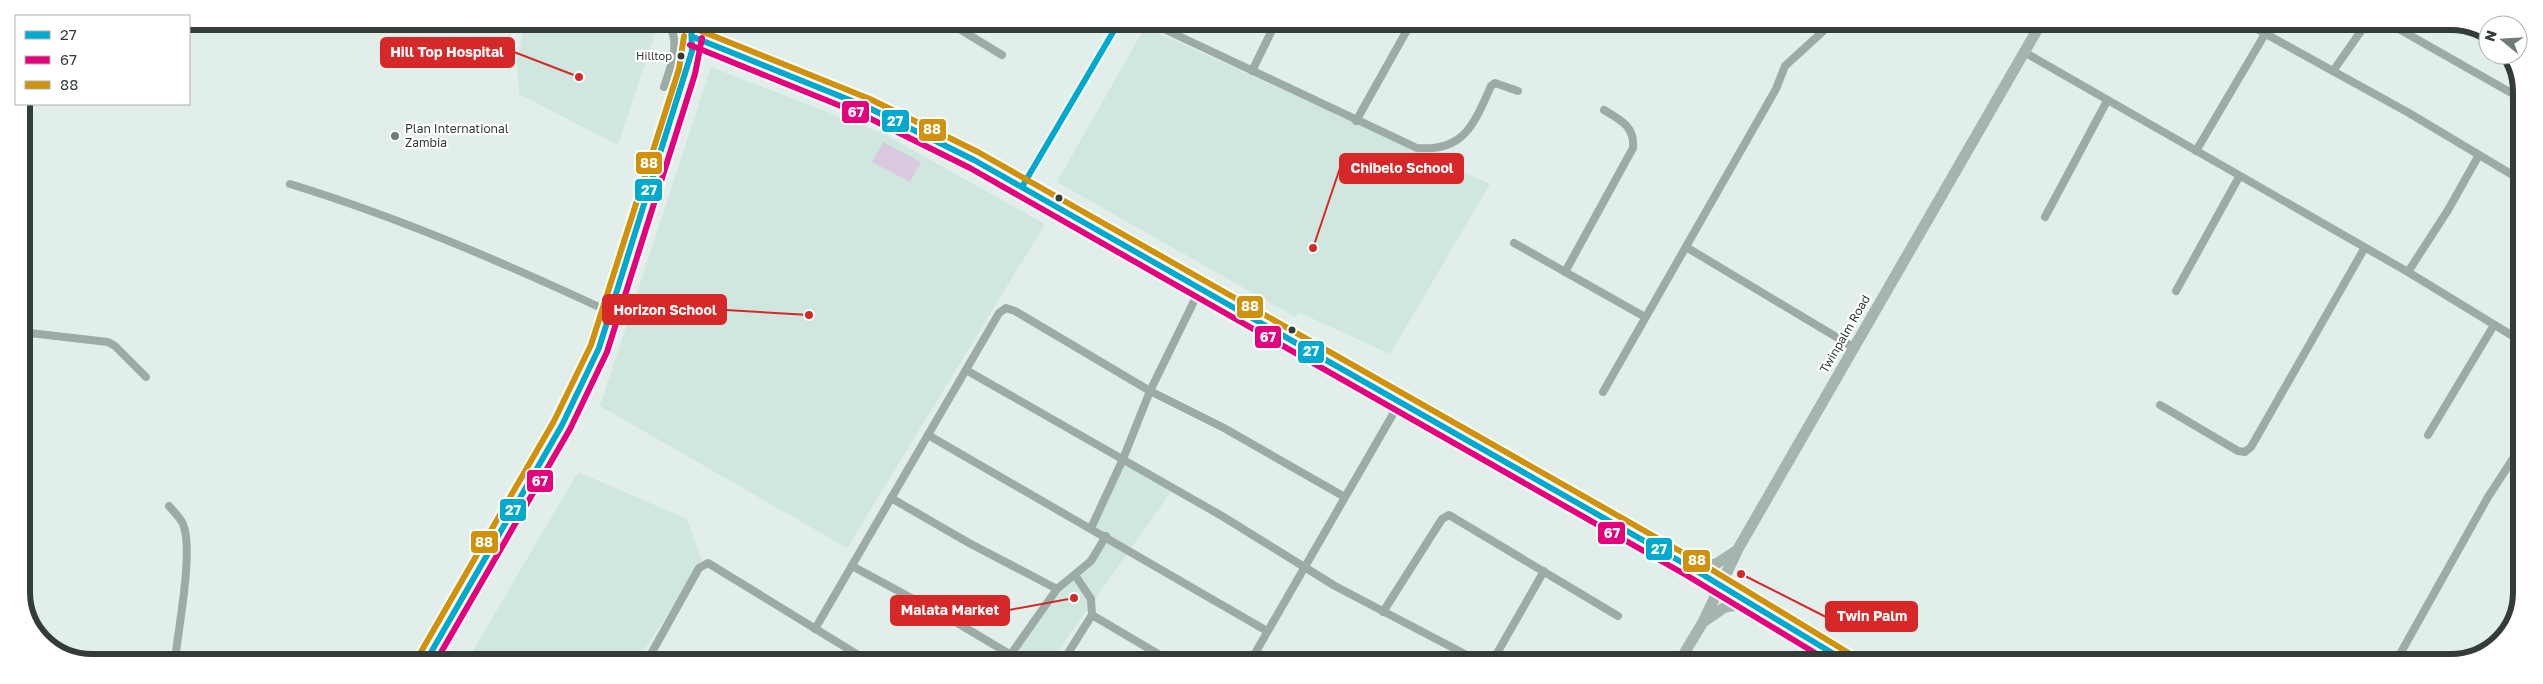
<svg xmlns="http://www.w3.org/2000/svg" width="2543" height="684" font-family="'Golos Text',sans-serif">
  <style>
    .built { fill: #d0e7df }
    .green { fill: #dac9df }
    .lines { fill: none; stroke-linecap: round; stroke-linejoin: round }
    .street { stroke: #9daba6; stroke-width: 8 }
    .secondary { stroke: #a5b4ae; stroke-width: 11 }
    .bus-1-casing { stroke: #fff; stroke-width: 10 }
    .bus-2-casing { stroke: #fff; stroke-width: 10 }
    .bus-3-casing { stroke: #fff; stroke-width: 10 }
    .bus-1 { stroke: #00a9ce; stroke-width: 6 }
    .bus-2 { stroke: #e5007d; stroke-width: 6 }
    .bus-3 { stroke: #d0910b; stroke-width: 6 }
    .bus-dot { fill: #333c39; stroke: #fff; stroke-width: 2 }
    .poi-dot { fill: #707a77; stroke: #fff; stroke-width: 2 }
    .labels { text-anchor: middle; stroke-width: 4.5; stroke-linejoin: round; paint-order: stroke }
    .bus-label { font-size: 11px; fill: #333c39; stroke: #fff; text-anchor: end }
    .poi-label { font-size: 12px; fill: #333c39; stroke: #fff; text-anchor: start }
    .street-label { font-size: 12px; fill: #333c39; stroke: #fff }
    .rim { fill: none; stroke: #333c39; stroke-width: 6 }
    .leader { fill: none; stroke: #d62828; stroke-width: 2 }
    .callout-dot { fill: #d62828; stroke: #fff; stroke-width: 2 }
    .callout { fill: #d62828; stroke: #d62828; stroke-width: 2 }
    .callout-label { font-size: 14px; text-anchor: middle; font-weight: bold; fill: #fff }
    .line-badge { stroke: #fff; stroke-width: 2 }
    .badge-label { font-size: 14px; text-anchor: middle; font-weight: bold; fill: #fff }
  </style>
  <rect width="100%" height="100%" fill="#e1eee9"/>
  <!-- built -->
  <g class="built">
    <path d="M525,22H659L618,145L519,94L517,60Z"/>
    <path d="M1145,27L1490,184L1390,354L1298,312L1295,317L1057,182Z"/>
    <path d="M711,67L884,134L1045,224L847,548L600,406Z"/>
    <path d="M1121,460L1173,489L1051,661H1001L1105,536L1091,528Z"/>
    <path d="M578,472L687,519L702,561L637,661H467Z"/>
  </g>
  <!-- green -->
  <path class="green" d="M883,142L921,162L910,182L872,162Z"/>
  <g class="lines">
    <!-- street -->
    <g class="street">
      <path d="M948,22L1002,55"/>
      <path d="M1149,22L1417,148C1464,152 1474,124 1491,86L1495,83L1518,91"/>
      <path d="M2246,23L2409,113L2521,180"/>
      <path d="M2390,24L2522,99"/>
      <path d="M2024,52L2408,272L2521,341"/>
      <path d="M1252,71L1276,22"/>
      <path d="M2333,71L2366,24"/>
      <path d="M664,87C671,65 682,42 667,22"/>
      <path d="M1356,121L1411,23"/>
      <path d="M2196,151L2265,34"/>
      <path d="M290,184C401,218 507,264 612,313"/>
      <path d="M1022,187L1119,22"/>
      <path d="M2045,217L2107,101"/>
      <path d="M1514,243L1645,317"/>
      <path d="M1686,247L1853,347"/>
      <path d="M1565,272L1633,148C1635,127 1621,120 1604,110"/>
      <path d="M2408,272L2448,210L2479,155"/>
      <path d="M2176,291L2239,177"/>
      <path d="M21,332L108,342L115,346L146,377"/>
      <path d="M966,370L1222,516L1335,586L1480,662"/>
      <path d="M1603,392L1776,89L1785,66L1832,23"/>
      <path d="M2160,405L2238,451L2245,452L2251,447L2364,249"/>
      <path d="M928,435L1267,631"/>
      <path d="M2428,435L2494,325"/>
      <path d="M891,498L969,543L1057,589"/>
      <path d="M169,506C173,511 180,517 183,524C194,550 178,630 175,660"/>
      <path d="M1091,528L1123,459L1150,391L1200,289"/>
      <path d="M852,566L954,621L1021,661"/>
      <path d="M1383,612L1442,519L1449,515L1618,616"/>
      <path d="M1092,615L1170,661"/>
      <path d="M815,629L999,313L1006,308L1015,311L1150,391L1224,428L1343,496"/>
      <path d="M647,661L699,568L708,563L868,661"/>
      <path d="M1006,661L1057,589L1091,561L1106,536"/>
      <path d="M1063,661L1092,615L1091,599L1075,575"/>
      <path d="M1250,662L1400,402"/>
      <path d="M1492,662L1544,571"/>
      <path d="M2395,663L2488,497L2520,448"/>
    </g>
    <!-- secondary -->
    <g class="secondary">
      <path d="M693,37L867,107L974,160L1500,461L1690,567L1847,662"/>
      <path d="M1690,567L1716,564L1736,551"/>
      <path d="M1706,620L1725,607L1750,603"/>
      <path d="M426,661L562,425L599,348L692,51L691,22"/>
      <path d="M1679,662L1703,622L1738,549L2041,23"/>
    </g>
    <!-- bus-1 casing -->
    <g class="bus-1-casing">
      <g id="bus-1">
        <path d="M693,37L867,107L974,160L1690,567L1847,662"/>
        <path d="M1022,187L1119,22"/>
        <path d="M426,661L562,425L599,348L692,51L691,22"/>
      </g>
    </g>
    <!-- bus-2 casing -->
    <g class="bus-2-casing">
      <g id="bus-2">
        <path d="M690,45L863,115L970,168L1686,575L1830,662"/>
        <path d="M436,661L570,429L607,352L695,74L702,38"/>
      </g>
    </g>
    <!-- bus-3 casing -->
    <g class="bus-3-casing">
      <g id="bus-3">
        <path d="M696,29L870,99L978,152L1694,559L1852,655"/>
        <path d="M418,657L554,421L591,345L679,69L684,36"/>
      </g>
    </g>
    <!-- bus-1 -->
    <use href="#bus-1" class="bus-1"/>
    <!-- bus-2 -->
    <use href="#bus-2" class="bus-2"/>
    <!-- bus-3 -->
    <use href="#bus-3" class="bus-3"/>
  </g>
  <!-- markers -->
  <g class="bus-dot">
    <circle cx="681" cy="56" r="4.5"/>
    <circle cx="1059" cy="198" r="4.5"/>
    <circle cx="1292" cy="330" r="4.5"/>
  </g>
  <circle class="poi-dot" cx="395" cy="136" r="5"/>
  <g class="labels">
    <!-- bus labels -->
    <g class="bus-label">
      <text x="672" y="60">Hilltop</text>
    </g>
    <!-- poi labels -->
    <g class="poi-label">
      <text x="405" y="133">Plan International<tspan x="405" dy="14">Zambia</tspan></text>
    </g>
    <!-- street labels -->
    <g class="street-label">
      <text transform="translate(1845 334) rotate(-60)" y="4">Twinpalm Road</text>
    </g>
  </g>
  <!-- crop -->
  <path d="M0 0H2543V684H0ZM92 30H2451A62 62 0 0 1 2513 92V592A62 62 0 0 1 2451 654H92A62 62 0 0 1 30 592V92A62 62 0 0 1 92 30Z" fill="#fff" fill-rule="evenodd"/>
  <path class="rim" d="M92 30H2451A62 62 0 0 1 2513 92V592A62 62 0 0 1 2451 654H92A62 62 0 0 1 30 592V92A62 62 0 0 1 92 30Z"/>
  <!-- callouts -->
  <path class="leader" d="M579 77L514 52M1313 248L1340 168M809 315L726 310M1074 598L1009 610M1741 574L1826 617"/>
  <g class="callout-dot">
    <circle cx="579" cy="77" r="5"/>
    <circle cx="1313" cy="248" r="5"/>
    <circle cx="809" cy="315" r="5"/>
    <circle cx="1074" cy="598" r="5"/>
    <circle cx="1741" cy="574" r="5"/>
  </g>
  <g class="callout">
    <rect x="381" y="38" width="133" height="29" rx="5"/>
    <rect x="1340" y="154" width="123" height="29" rx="5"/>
    <rect x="603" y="295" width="123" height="29" rx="5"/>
    <rect x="891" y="596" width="118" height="29" rx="5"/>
    <rect x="1826" y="602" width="91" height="29" rx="5"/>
  </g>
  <g class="callout-label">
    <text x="447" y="57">Hill Top Hospital</text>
    <text x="1402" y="173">Chibelo School</text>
    <text x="665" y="315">Horizon School</text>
    <text x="950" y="615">Malata Market</text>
    <text x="1872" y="621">Twin Palm</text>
  </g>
  <g class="line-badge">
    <rect x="841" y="100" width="29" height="24" rx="5" fill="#e5007d"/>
    <rect x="881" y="109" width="29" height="24" rx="5" fill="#00a9ce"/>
    <rect x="918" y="118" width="29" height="24" rx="5" fill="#d0910b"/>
    <rect x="635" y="151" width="28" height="24" rx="5" fill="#d0910b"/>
    <rect x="634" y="178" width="29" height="24" rx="5" fill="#00a9ce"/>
    <rect x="1236" y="295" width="28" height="24" rx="5" fill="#d0910b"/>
    <rect x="1254" y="325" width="28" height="24" rx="5" fill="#e5007d"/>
    <rect x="1297" y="340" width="28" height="24" rx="5" fill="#00a9ce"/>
    <rect x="526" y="469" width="28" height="24" rx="5" fill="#e5007d"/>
    <rect x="499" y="498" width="28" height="24" rx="5" fill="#00a9ce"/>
    <rect x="1597" y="521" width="29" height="24" rx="5" fill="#e5007d"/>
    <rect x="470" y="530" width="29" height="24" rx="5" fill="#d0910b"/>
    <rect x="1645" y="537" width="28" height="24" rx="5" fill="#00a9ce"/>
    <rect x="1682" y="549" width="29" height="24" rx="5" fill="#d0910b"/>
  </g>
  <g class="badge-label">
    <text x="856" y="117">67</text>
    <text x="895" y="126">27</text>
    <text x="932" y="134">88</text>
    <text x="649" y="168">88</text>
    <text x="649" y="195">27</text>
    <text x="1250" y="311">88</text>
    <text x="1268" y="342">67</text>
    <text x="1311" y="356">27</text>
    <text x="540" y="486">67</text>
    <text x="513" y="515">27</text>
    <text x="1612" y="538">67</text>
    <text x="484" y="547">88</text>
    <text x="1659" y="554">27</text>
    <text x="1697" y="565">88</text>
  </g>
  <!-- legend -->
  <rect x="15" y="15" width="175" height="90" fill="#ffffff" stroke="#adb1b0"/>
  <rect x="25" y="31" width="25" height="8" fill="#00a9ce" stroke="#adb1b0"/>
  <text x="60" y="40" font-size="15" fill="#333c39">27</text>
  <rect x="25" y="56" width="25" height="8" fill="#e5007d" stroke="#adb1b0"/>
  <text x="60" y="65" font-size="15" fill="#333c39">67</text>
  <rect x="25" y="81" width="25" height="8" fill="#d0910b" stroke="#adb1b0"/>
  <text x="60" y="90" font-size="15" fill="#333c39">88</text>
  <!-- north arrow -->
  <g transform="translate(2503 40) rotate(288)"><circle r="24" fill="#ffffff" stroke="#adb1b0"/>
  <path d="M0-4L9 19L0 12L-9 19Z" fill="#707a77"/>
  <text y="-8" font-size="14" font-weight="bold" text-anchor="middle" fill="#333c39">N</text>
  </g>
</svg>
